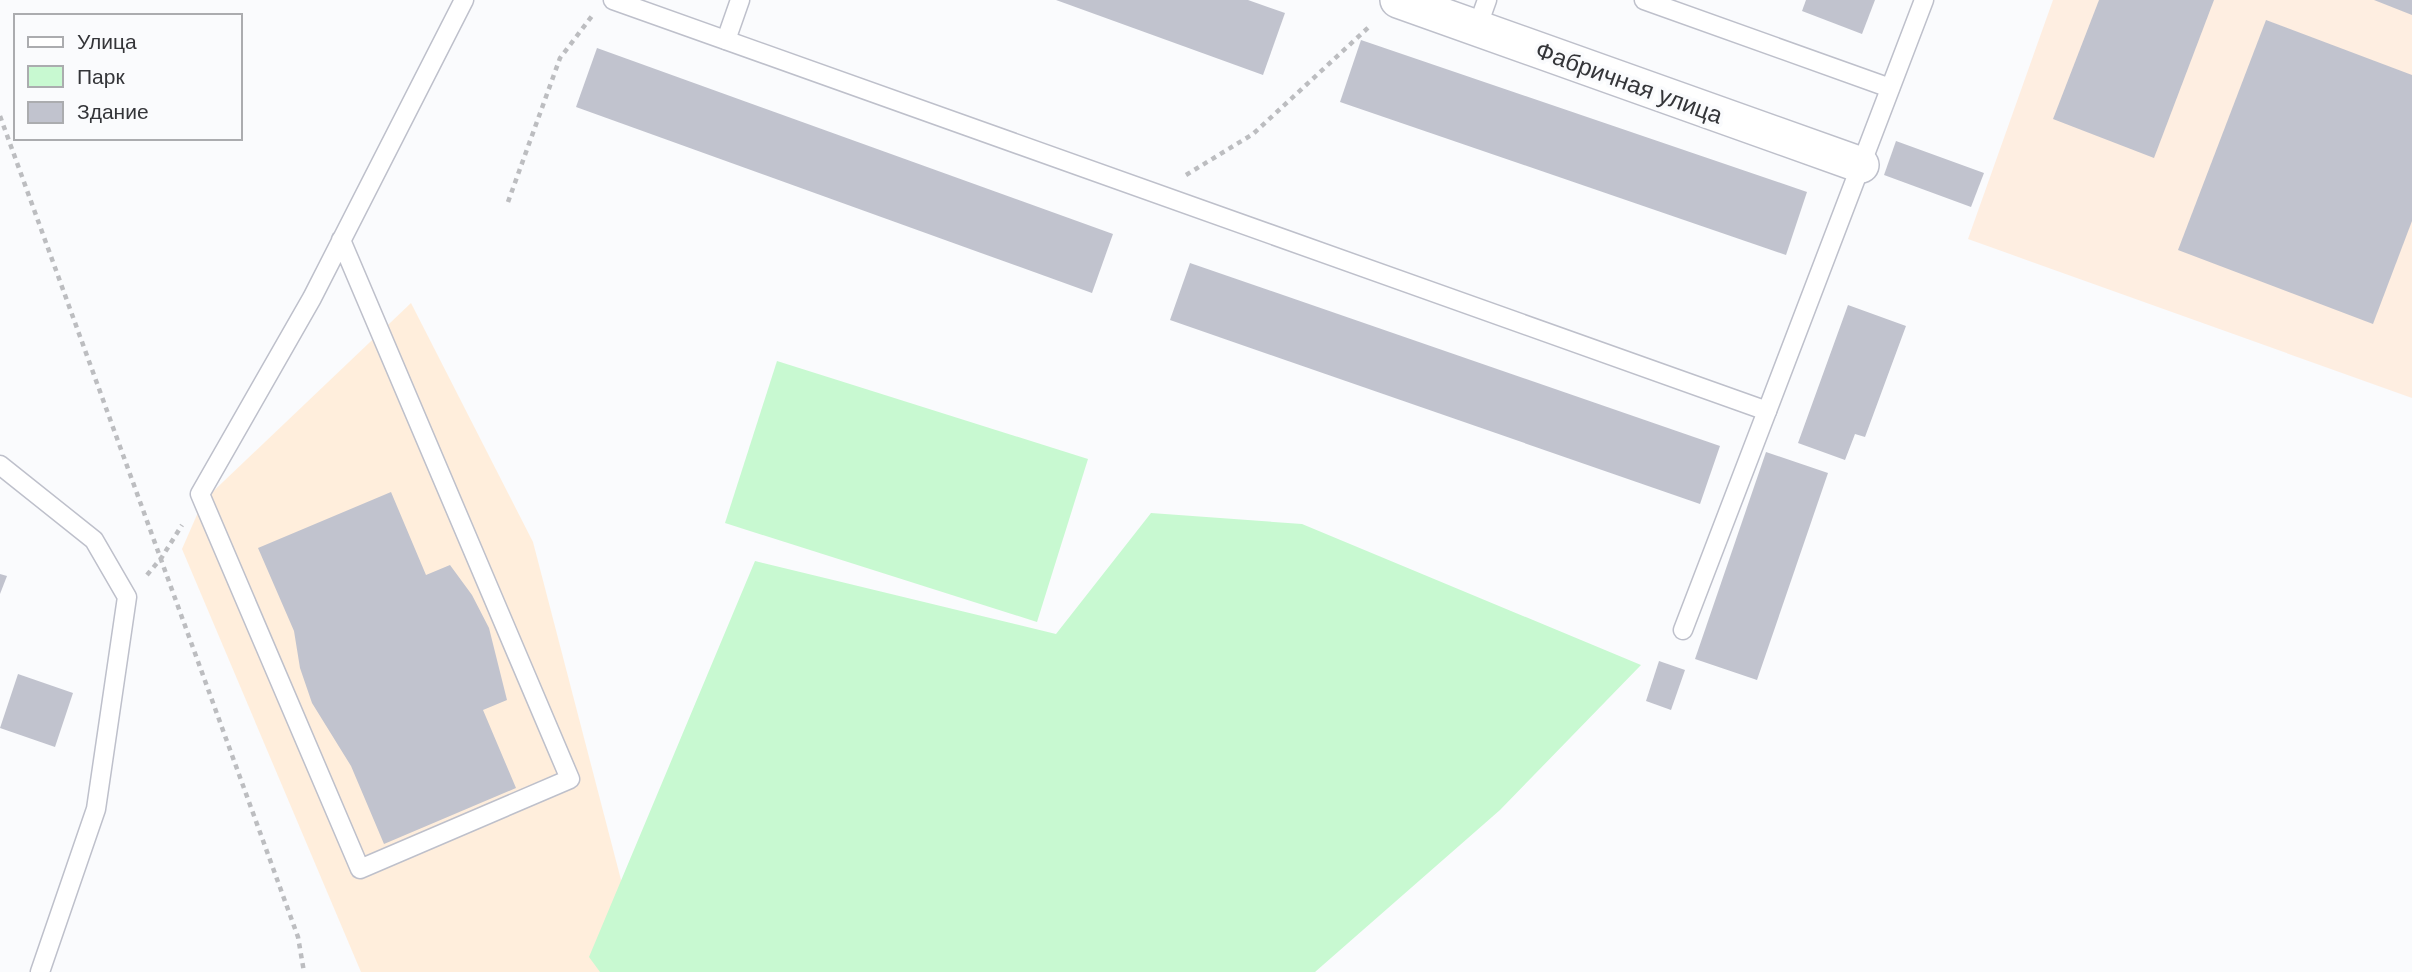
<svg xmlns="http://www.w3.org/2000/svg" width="2412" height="972" font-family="Arial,sans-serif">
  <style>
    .industrial { fill: #feeee1 }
    .education { fill: #ffeedc }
    .green { fill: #c8f9d1 }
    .building { fill: #c1c3ce }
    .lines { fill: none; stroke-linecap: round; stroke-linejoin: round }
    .lane-casing { stroke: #bec0cb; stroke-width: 21 }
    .street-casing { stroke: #bec0cb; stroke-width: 38 }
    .path { stroke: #bcbdc0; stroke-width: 4.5; stroke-dasharray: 5 5; stroke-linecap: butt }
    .lane { stroke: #fff; stroke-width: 18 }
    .street { stroke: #fff; stroke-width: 35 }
    .labels { text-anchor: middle; stroke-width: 7; stroke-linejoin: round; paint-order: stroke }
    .street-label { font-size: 24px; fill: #343539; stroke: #fafbfd }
  </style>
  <rect width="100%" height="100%" fill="#fafbfd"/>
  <!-- industrial -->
  <path class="industrial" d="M2053,0H2412V398L1968,239Z"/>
  <!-- education -->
  <path class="education" d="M411,303L533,542L645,972H361L182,549L203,501Z"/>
  <!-- green -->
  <g class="green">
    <path d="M777,361L1088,459L1037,622L725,523Z"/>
    <path d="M1151,513L1302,524L1641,665L1500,810L1315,972H600L589,957L755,561L1056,634Z"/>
  </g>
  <!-- building -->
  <g class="building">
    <path d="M1056,0H1248L1285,13L1263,75Z"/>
    <path d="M1806,0H1875L1862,34L1802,11Z"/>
    <path d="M2099,0H2214L2154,158L2053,119Z"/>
    <path d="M2374,0H2412V15Z"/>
    <path d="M2266,20L2412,75V221L2373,324L2178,250Z"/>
    <path d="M1361,40L1807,192L1786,255L1340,102Z"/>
    <path d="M597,48L1113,234L1092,293L576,107Z"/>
    <path d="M1896,141L1984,173L1971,207L1884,175Z"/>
    <path d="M1190,263L1720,446L1700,504L1170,320Z"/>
    <path d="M1848,305L1906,326L1865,437L1855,434L1845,460L1798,443Z"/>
    <path d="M1766,452L1828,473L1757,680L1695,659Z"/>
    <path d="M391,492L426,575L450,565L472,595L489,628L507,700L483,710L516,788L384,844L351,766L312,703L300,668L294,631L258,548Z"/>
    <path d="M0,574L7,576L0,594Z"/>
    <path d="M1659,661L1685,670L1671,710L1646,701Z"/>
    <path d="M18,674L73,693L55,747L0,728Z"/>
  </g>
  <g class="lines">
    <!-- lane casing -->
    <g class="lane-casing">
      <g id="lane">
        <path d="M613,0L1767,411L1924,0"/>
        <path d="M1644,0L1890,88"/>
        <path d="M1477,28L1487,0"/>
        <path d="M726,40L740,0"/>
        <path d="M341,240L570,779L360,869L200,494L312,298L464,0"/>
        <path d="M0,465L94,540L127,597L96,809L40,972"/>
        <path d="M1683,630L1767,411"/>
      </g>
    </g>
    <!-- street casing -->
    <g class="street-casing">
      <path id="street" d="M1398,0L1861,165"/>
    </g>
    <!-- path -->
    <g class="path">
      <path d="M0,116L298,937L304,972"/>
      <path d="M1186,175L1253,134L1371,25"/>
      <path d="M508,202L560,58L592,16"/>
      <path d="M147,575L162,557L182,525"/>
    </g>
    <!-- lane -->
    <use href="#lane" class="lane"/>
    <!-- street -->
    <use href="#street" class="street"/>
  </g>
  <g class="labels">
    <!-- street labels -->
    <g class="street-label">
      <text transform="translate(1629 83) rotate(20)" y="8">Фабричная улица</text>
    </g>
  </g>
  <!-- legend -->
  <rect x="14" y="14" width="228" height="126" fill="#fafbfd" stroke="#abacaf" stroke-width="2"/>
  <rect x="28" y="37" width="35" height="10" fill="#ffffff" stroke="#abacaf" stroke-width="2"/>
  <text x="77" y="49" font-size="21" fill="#343539">Улица</text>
  <rect x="28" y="66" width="35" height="21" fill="#c8f9d1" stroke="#abacaf" stroke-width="2"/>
  <text x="77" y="84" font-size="21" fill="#343539">Парк</text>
  <rect x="28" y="102" width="35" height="21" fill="#c1c3ce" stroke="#abacaf" stroke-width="2"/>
  <text x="77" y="119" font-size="21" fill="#343539">Здание</text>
</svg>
